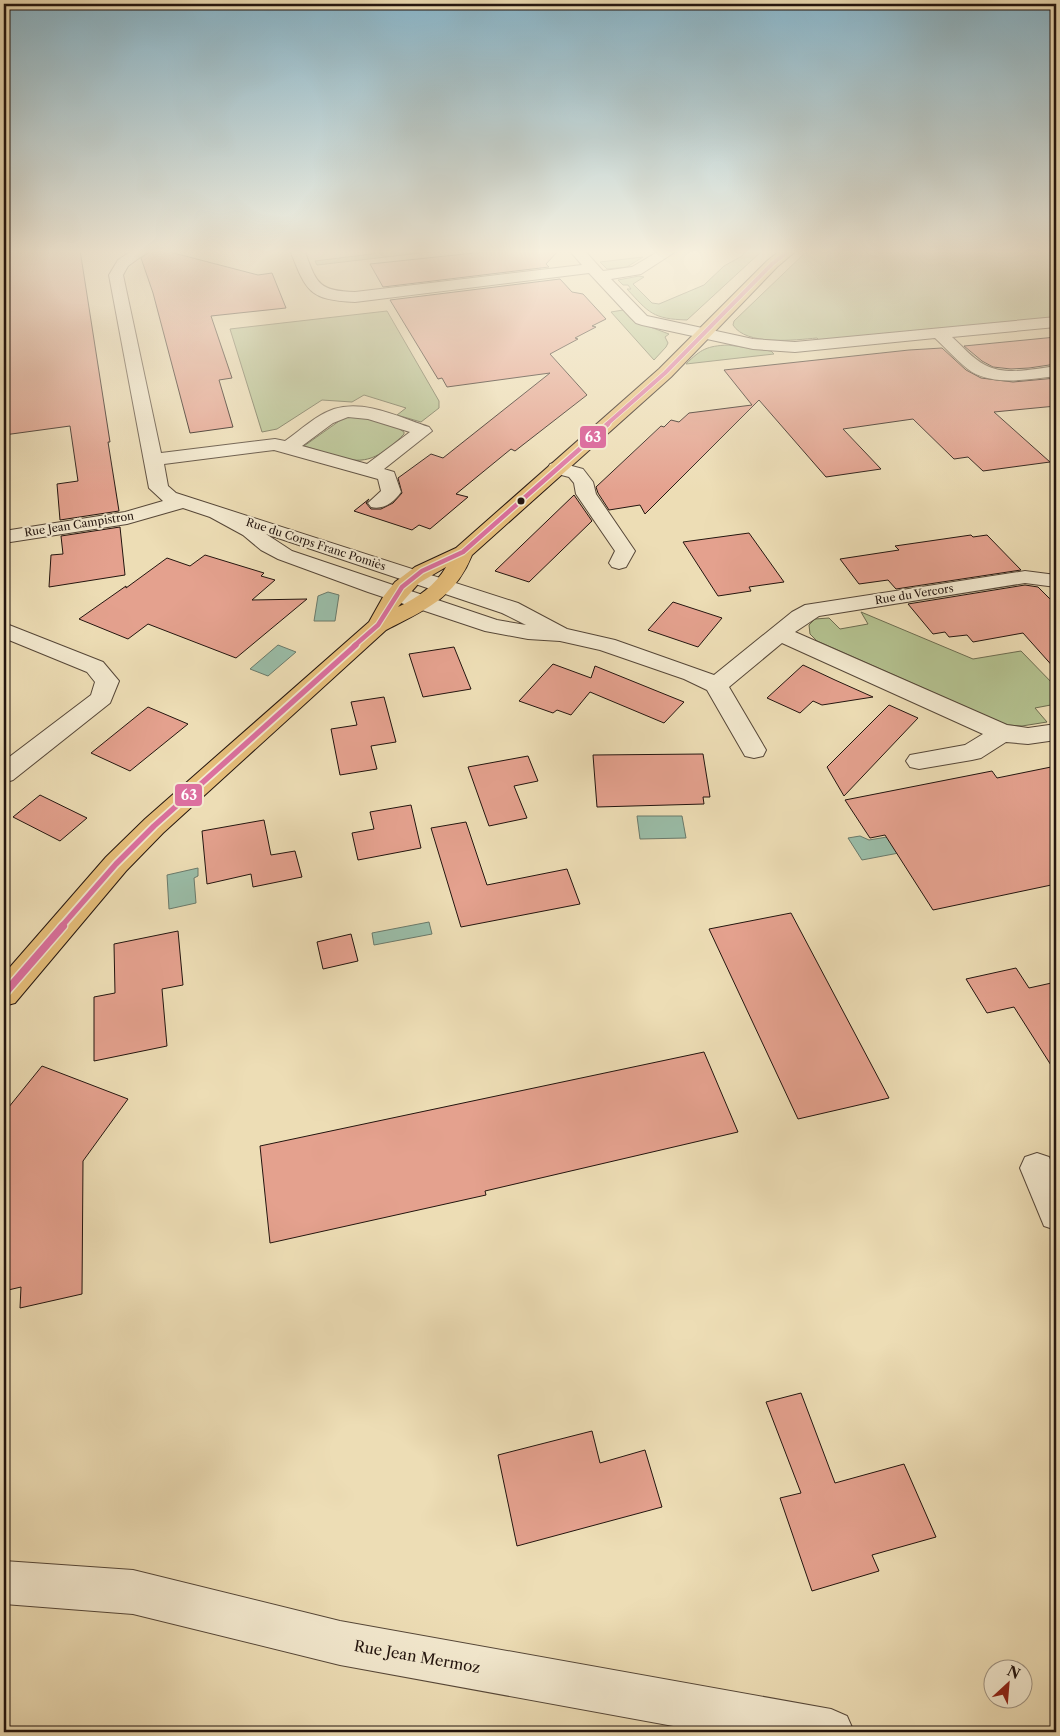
<svg xmlns="http://www.w3.org/2000/svg" width="1060" height="1736" font-family="'Libre Caslon Text',serif">
  <style>
    .green { fill: #b4c290; stroke: #6c6c50 }
    .water { fill: #9abda8; stroke: #6a7a6b }
    .building { fill: #e4a18e; stroke: #23150f }
    .lines { fill: none; stroke-linecap: round; stroke-linejoin: round }
    .minor-casing { stroke: #564738; stroke-width: 2 }
    .major-casing { stroke: #23150f; stroke-width: 2 }
    .minor { fill: #f3e9cf; fill-rule: evenodd }
    .major { fill: #e6be7a; fill-rule: evenodd }
    .bus-1-far3-casing { stroke: #f3e9cf; stroke-width: 5.5 }
    .bus-1-far2-casing { stroke: #f3e9cf; stroke-width: 7 }
    .bus-1-far1-casing { stroke: #f3e9cf; stroke-width: 9 }
    .bus-1-casing { stroke: #f3e9cf; stroke-width: 11 }
    .bus-1-far3 { stroke: #dc709f; stroke-width: 4 }
    .bus-1-far2 { stroke: #dc709f; stroke-width: 4.5 }
    .bus-1-far1 { stroke: #dc709f; stroke-width: 5.5 }
    .bus-1 { stroke: #dc709f; stroke-width: 8 }
    .bus-dot { fill: #23150f; stroke: #f3e9cf; stroke-width: 2 }
    .labels { text-anchor: middle; stroke-width: 4; stroke-linejoin: round; paint-order: stroke }
    .far-street-label { font-size: 11px; fill: #23150f; stroke: #f3e9cf }
    .near-street-label { font-size: 15px; fill: #23150f; stroke: #f3e9cf }
    .line-badge { stroke: #f3e9cf; stroke-width: 2 }
    .badge-label { font-size: 14px; text-anchor: middle; font-weight: bold; fill: #fff }
  </style>
  <rect width="100%" height="100%" fill="#edddb5"/>
  <filter id="stains"><feTurbulence type="fractalNoise" baseFrequency=".004" numOctaves="4"/><feColorMatrix values="0 0 0 0 .2 0 0 0 0 .09 0 0 0 0 .02 0 0 0 .5 -.17"/></filter>
  <radialGradient id="worn" r=".72"><stop offset=".6" stop-color="#630" stop-opacity="0"/><stop offset="1" stop-color="#630" stop-opacity=".3"/></radialGradient>
  <!-- green -->
  <g class="green">
    <path d="M370,250H446L317,265L315,261L372,254Z"/>
    <path d="M741,250H763L687,320C653,319 649,313 627,289H631L628,285H623L618,280L639,276L644,277L633,284L652,303L659,304L704,285L724,266L742,256L744,253Z"/>
    <path d="M808,250H1048L1056,253V317L819,340L817,338C795,340 746,346 733,325L734,321Z"/>
    <path d="M643,257L627,267L607,269L600,262Z"/>
    <path d="M623,310L637,322L669,334L665,337L668,343L666,347L654,360L611,312Z"/>
    <path d="M387,311L439,401V408L421,422L397,415L406,408L364,395L352,402L322,400L277,429L262,432L230,329Z"/>
    <path d="M728,345L771,351L774,354L686,364C701,349 707,346 728,345Z"/>
    <path d="M351,416C366,417 391,422 404,432V434C365,474 350,460 304,446L342,419Z"/>
    <path d="M861,612L973,659L1021,651L1056,687V704L1035,708L1047,722L1022,726L1007,725L817,641L810,634L809,625L815,619L829,618L840,629L868,624Z"/>
  </g>
  <!-- water -->
  <g class="water">
    <path d="M328,592L339,595L335,621H314L318,596Z"/>
    <path d="M278,645L296,652L268,676L250,669Z"/>
    <path d="M637,816H682L686,838L640,839Z"/>
    <path d="M860,836L869,840L893,836L904,852L862,860L848,838Z"/>
    <path d="M198,868V876L194,878L196,903L169,909L167,875Z"/>
    <path d="M429,922L432,934L374,945L372,933Z"/>
  </g>
  <!-- building -->
  <g class="building">
    <path d="M4,250H80L110,442H108L119,511L60,520L57,484L78,481L70,426L4,435Z"/>
    <path d="M152,250H162L258,275L272,273L286,308L211,316L232,378L219,380L233,427L190,433L153,293L141,258Z"/>
    <path d="M503,250H559L546,264L549,267L383,287L370,264Z"/>
    <path d="M560,279L572,292L583,294L606,319L592,326L596,327L575,338L578,339L550,354L587,395L515,451L511,449L456,494L468,497L430,529L419,525L412,530L354,511L369,499L366,503L371,509H381L393,503L402,493L398,478L431,454L443,458L550,373L447,387L442,378L438,379L390,300Z"/>
    <path d="M1056,337V364L1029,368L1011,369L993,367L982,361L964,346Z"/>
    <path d="M942,348L966,370L981,378L1013,382L1056,378V406L994,412L1050,462L983,471L968,457L954,459L913,419L843,429L881,469L826,477L759,400L645,514L640,505L609,510L598,493L596,487L661,426L664,427L671,420L679,422L689,413L752,405L724,370L909,350Z"/>
    <path d="M574,495L592,521L529,582L495,571Z"/>
    <path d="M120,527L125,575L49,587L51,555L63,554L61,536Z"/>
    <path d="M749,533L784,582L749,587L751,591L718,596L683,542Z"/>
    <path d="M971,535L973,537L987,535L1021,570L896,589L888,580L859,584L840,559L899,550L895,546Z"/>
    <path d="M205,555L264,573L261,576L275,580L252,600L307,599L236,658L148,624L128,639L79,619L126,586V588L167,558L190,566Z"/>
    <path d="M1025,585L1038,587L1056,605V670L1023,633L973,642L967,635L949,637L945,632L933,634L908,604Z"/>
    <path d="M673,602L722,618L698,647L648,630Z"/>
    <path d="M454,647L471,689L423,697L409,654Z"/>
    <path d="M553,664L591,678L595,666L684,702L664,723L590,692L571,715L557,710L553,713L519,701Z"/>
    <path d="M803,665L835,680L873,697L822,705L813,701L800,713L767,698Z"/>
    <path d="M384,697L396,742L371,746L377,769L340,775L331,729L357,725L351,702Z"/>
    <path d="M889,705L918,718L844,796L827,767Z"/>
    <path d="M148,707L188,724L130,771L91,753Z"/>
    <path d="M703,754L710,797H703L704,804L597,807L593,755Z"/>
    <path d="M528,756L538,781L514,786L527,818L489,826L468,767Z"/>
    <path d="M1056,766V884L933,910L885,835L870,838L845,800L992,771L997,778Z"/>
    <path d="M40,795L87,818L60,841L13,817Z"/>
    <path d="M411,805L421,848L358,860L352,833L374,829L370,812Z"/>
    <path d="M264,820L271,855L295,851L302,877L253,887L251,874L207,884L202,831Z"/>
    <path d="M466,822L487,885L567,869L580,904L461,927L431,828Z"/>
    <path d="M791,913L889,1098L798,1119L709,929Z"/>
    <path d="M178,931L183,985L162,989L167,1046L94,1061V997L115,993L114,944Z"/>
    <path d="M351,934L358,961L323,969L317,942Z"/>
    <path d="M1016,968L1029,988L1056,982V1073L1014,1007L987,1013L966,979Z"/>
    <path d="M704,1052L738,1132L485,1191L486,1195L270,1243L260,1146Z"/>
    <path d="M42,1066L128,1099L83,1161L82,1294L20,1308L21,1287L4,1291V1113Z"/>
    <path d="M801,1393L835,1483L904,1464L936,1537L872,1555L879,1571L812,1591L780,1498L801,1493L766,1402Z"/>
    <path d="M592,1431L600,1463L645,1450L662,1507L517,1546L498,1455Z"/>
  </g>
  <g class="lines">
    <!-- minor casing -->
    <g class="minor-casing">
      <g id="minor">
        <path d="M133,250H150L128,266L123,275L161,453L275,439L285,441C301,430 316,415 334,409C365,399 401,418 429,427L432,431L384,469L394,472L401,492C394,502 384,510 371,507L368,503L381,491L378,479L274,450L164,464L168,486L176,493L518,603L567,629L615,640L714,675L792,612L805,605L1025,571L1056,575V587L1025,583L819,616L795,632L1007,725L1028,728L1056,724V740L1028,744L1006,742L981,758L972,760L919,769L910,767L906,761L910,755L965,745L983,734L782,643L729,687L766,750L763,756L754,758L745,756L707,690L684,679L600,650L560,641L528,639L485,631L368,592L278,559L261,550L243,535L210,517L183,508L127,524L4,543V531L125,512L163,501L149,488L109,275L118,260ZM348,417L368,419L410,432L367,464L302,446L333,423ZM266,534L502,613L526,625L497,620L292,551Z"/>
        <path d="M290,250H304C317,283 317,291 355,292L582,265L569,250H584L603,271L632,267L661,250H678L641,274L611,279L647,316L753,339L795,342L1056,317V327L952,337C962,346 973,359 985,365C1005,376 1034,369 1056,366V376C1030,379 996,386 972,372C959,363 947,349 935,338L795,352L753,349L642,325L636,323L630,317L589,273L355,302C309,300 306,291 290,250Z"/>
        <path d="M557,462L583,469L593,482L596,494L635,551L626,567L619,569L612,567L609,563L615,551L576,494L574,483L569,477L550,472L548,468L550,464Z"/>
        <path d="M4,623L103,662L119,681L110,703L13,780L4,783V761L91,695L95,682L87,672L4,638Z"/>
        <path d="M1037,1153L1049,1157L1056,1173V1230L1044,1226L1020,1168L1025,1157Z"/>
        <path d="M4,1561L133,1570L340,1621L831,1709L847,1716L854,1732H706L340,1665L133,1614L4,1604Z"/>
      </g>
    </g>
    <!-- major casing -->
    <g class="major-casing">
      <path id="major" d="M781,250H797L777,267L671,377L472,555C455,598 425,610 386,630L163,833L126,871L15,1003L4,1006V974L106,857L145,819L369,622L383,597L395,582L415,567L456,548L659,369L767,261ZM446,567C436,585 417,598 398,607L419,583Z"/>
    </g>
    <!-- minor -->
    <use href="#minor" class="minor"/>
    <!-- major -->
    <use href="#major" class="major"/>
    <!-- bus-1-far3 casing -->
    <g class="bus-1-far3-casing">
      <path id="bus-1-far3" d="M606,425L665,373L772,264L790,250"/>
    </g>
    <!-- bus-1-far2 casing -->
    <g class="bus-1-far2-casing">
      <path id="bus-1-far2" d="M354,646L378,625L402,587L422,571L463,552L608,424"/>
    </g>
    <!-- bus-1-far1 casing -->
    <g class="bus-1-far1-casing">
      <path id="bus-1-far1" d="M61,927L116,864L154,826L356,645"/>
    </g>
    <!-- bus-1 casing -->
    <g class="bus-1-casing">
      <path id="bus-1" d="M4,994L63,926"/>
    </g>
    <!-- bus-1-far3 -->
    <use href="#bus-1-far3" class="bus-1-far3"/>
    <!-- bus-1-far2 -->
    <use href="#bus-1-far2" class="bus-1-far2"/>
    <!-- bus-1-far1 -->
    <use href="#bus-1-far1" class="bus-1-far1"/>
    <!-- bus-1 -->
    <use href="#bus-1" class="bus-1"/>
  </g>
  <!-- sky -->
  <linearGradient id="sky" x2="0" y2="1"><stop stop-color="#89b8ce"/><stop offset="0.51" stop-color="#f7f0de"/><stop offset="1" stop-color="#f7f0de" stop-opacity="0"/></linearGradient>
  <rect width="1060" height="493" fill="url(#sky)"/>
  <!-- markers -->
  <circle class="bus-dot" cx="521" cy="501" r="4.5"/>
  <g class="labels">
    <!-- far-street labels -->
    <g class="far-street-label">
      <text transform="translate(79 524) rotate(-9)" y="4">Rue Jean Campistron</text>
      <text transform="translate(316 544) rotate(18)" y="4">Rue du Corps Franc Pomiès</text>
      <text transform="translate(914 594) rotate(-9)" y="4">Rue du Vercors</text>
    </g>
    <!-- near-street labels -->
    <g class="near-street-label">
      <text transform="translate(417 1657) rotate(10)" y="5">Rue Jean Mermoz</text>
    </g>
  </g>
  <g class="line-badge">
    <rect x="579" y="425" width="28" height="24" rx="5" fill="#dc709f"/>
    <rect x="174" y="783" width="29" height="24" rx="5" fill="#dc709f"/>
  </g>
  <g class="badge-label">
    <text x="593" y="442">63</text>
    <text x="189" y="800">63</text>
  </g>
  <!-- margin -->
  <rect width="1060" height="1736" fill="none" stroke="#edddb5" stroke-width="20"/>
  <rect x="5" y="5" width="1050" height="1726" fill="none" stroke="#23150f" stroke-width="2.5"/>
  <rect x="10" y="10" width="1040" height="1716" fill="none" stroke="#23150f"/>
  <!-- north arrow -->
  <g transform="translate(1008 1684) rotate(26)"><circle r="24" fill="#f3e9cf" stroke="#a09482"/>
  <path d="M0-4L9 19L0 12L-9 19Z" fill="#8f2418"/>
  <text y="-8" font-size="14" font-weight="bold" text-anchor="middle" fill="#23150f">N</text>
  </g>
  <rect width="100%" height="100%" filter="url(#stains)"/>
  <rect width="100%" height="100%" fill="url(#worn)"/>
</svg>
